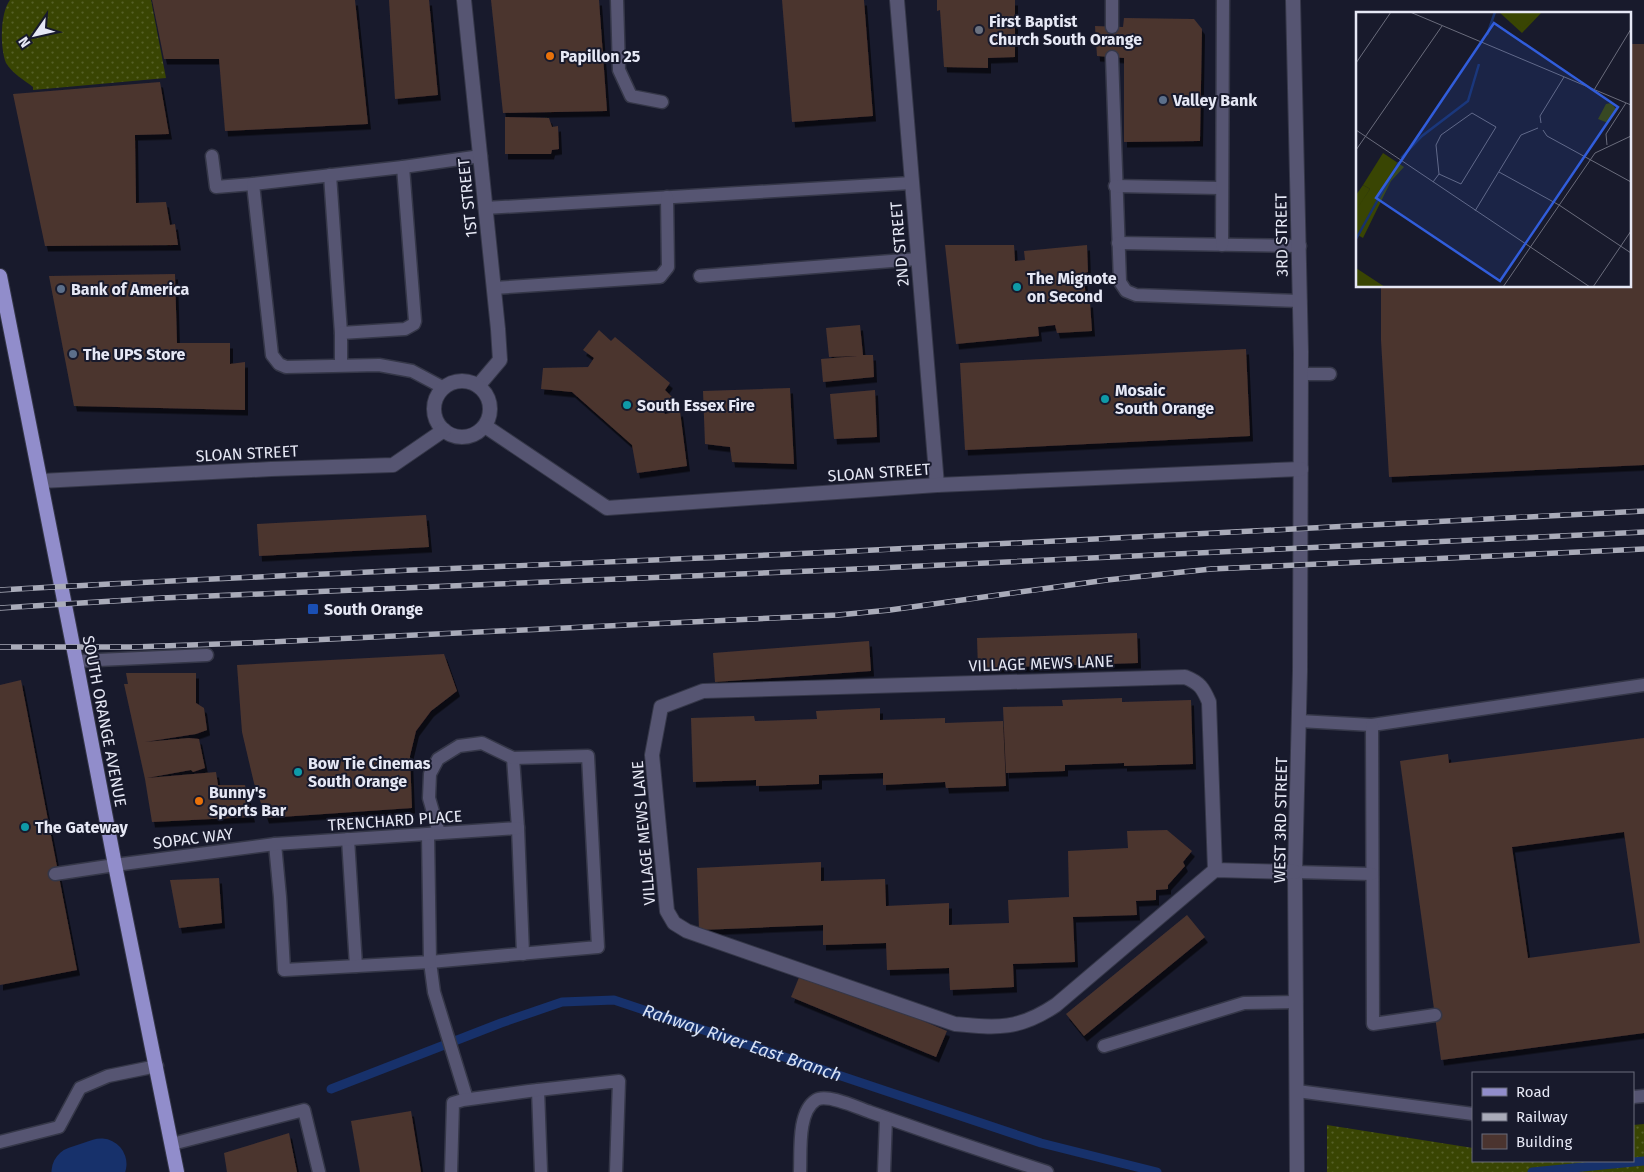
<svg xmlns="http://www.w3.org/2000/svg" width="1644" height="1172" font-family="'Fira Sans',sans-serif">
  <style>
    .grass { fill: url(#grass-dots) }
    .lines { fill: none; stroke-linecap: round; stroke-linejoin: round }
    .stream { stroke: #17316b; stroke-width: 9 }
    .river { stroke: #17316b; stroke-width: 51 }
    .building { fill: #4b342f; fill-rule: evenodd; filter: url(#shadow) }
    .service-casing { stroke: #353748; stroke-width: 15 }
    .minor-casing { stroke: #353748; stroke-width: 16 }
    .primary-casing { stroke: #353748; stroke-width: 16 }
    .service { stroke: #565572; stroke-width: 12 }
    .minor { stroke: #565572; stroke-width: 14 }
    .primary { stroke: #918dcb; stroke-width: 14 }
    .rail-casing { stroke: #a9abb9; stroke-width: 5.5 }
    .rail { stroke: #181a2c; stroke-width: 4; stroke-dasharray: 11; stroke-linecap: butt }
    .worship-dot { fill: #6b7280; stroke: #181a2c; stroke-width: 2 }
    .food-dot { fill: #e8710a; stroke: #181a2c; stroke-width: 2 }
    .service-dot { fill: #5c6f8a; stroke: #181a2c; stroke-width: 2 }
    .culture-dot { fill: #0f9aa8; stroke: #181a2c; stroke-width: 2 }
    .transit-dot { fill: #1a4fb4; stroke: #181a2c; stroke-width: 2 }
    .labels { text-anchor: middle; stroke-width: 4; stroke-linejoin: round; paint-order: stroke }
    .poi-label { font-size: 16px; font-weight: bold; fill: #e6e8f5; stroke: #181a2c; text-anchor: start }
    .street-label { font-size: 16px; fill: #e6e8f5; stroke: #181a2c }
    .water-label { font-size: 18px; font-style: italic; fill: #d8e2f4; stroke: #181a2c }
    .inset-river { fill: none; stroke: #17316b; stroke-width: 2.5 }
    .inset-road { fill: none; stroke: #6a6c7c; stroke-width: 1 }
    .view { fill: #315ddb; fill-opacity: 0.15; stroke: #315ddb; stroke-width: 2.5 }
    .inset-edge { fill: none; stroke: #e6e8f5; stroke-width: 2.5 }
  </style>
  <defs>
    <pattern id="grass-dots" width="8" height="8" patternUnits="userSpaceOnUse" patternTransform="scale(1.25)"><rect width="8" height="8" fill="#394503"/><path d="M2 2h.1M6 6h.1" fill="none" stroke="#566028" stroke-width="1.8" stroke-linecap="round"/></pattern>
    <filter id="shadow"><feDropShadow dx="3" dy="5.5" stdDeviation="0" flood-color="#0009"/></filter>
  </defs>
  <rect width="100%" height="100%" fill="#181a2c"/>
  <!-- grass -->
  <g class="grass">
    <path d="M10,0H151L166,78L33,90V87C24,80 12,73 6,63C0,47 0,13 10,0Z"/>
    <path d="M1644,1124V1172H1327V1125L1473,1148V1161H1633V1125Z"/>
  </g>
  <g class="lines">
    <!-- stream -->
    <g class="stream">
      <path id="s1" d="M331,1089L501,1023L562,1002L614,1000L1041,1143L1157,1172"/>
      <path d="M1532,1172L1644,1161"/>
    </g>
    <!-- river -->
    <path class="river" d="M77,1172L101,1164"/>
  </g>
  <!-- building -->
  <g class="building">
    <path d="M152,0H355L368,124L225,131L219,59H164Z"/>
    <path d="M389,0H429L438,95L395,99Z"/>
    <path d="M491,0H599L607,111L503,113Z"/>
    <path d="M782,0H864L873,116L792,122Z"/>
    <path d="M937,0H1015V57L988,58V68L944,67L940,10L937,11Z"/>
    <path d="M1124,18L1194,19L1202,29L1200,141L1124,142V58L1097,56L1095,26L1123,27Z"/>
    <path d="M1630,44H1644V465L1389,477L1381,340V286H1630Z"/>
    <path d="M160,82L169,134L135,135L136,203L166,202L170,225L175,224L178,245L45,246L13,94Z"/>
    <path d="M505,117L549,118L552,127L558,126L559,149L552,150L551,154H505Z"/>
    <path d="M945,245H1014L1015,261L1025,260L1024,251L1087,245L1088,272L1084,273L1086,302H1090L1092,331L1057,333L1055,325L1038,327L1039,336L956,344Z"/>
    <path d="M175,274L177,343H230V364L245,362V410L74,406L49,276Z"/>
    <path d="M860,325L863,355H873L874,377L823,382L821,359L857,356L829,357L826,328Z"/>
    <path d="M599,330L611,341L615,337L670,383L665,390L673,398L663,411L665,414L680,411L687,466L637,473L632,445L572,392L541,389L543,368L588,367L594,358L583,350Z"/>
    <path d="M1246,349L1250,436L965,450L960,363Z"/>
    <path d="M790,388L794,464L732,462L730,447L705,444L703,391Z"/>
    <path d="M875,390L877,437L834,439L830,394Z"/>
    <path d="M426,515L429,547L259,556L257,524Z"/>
    <path d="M1137,633L1138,663L978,668L977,638Z"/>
    <path d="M869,641L871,671L715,682L713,653Z"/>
    <path d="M444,654L457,691L431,711L416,731L410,756L412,808L266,818L254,783L242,732L237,665Z"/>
    <path d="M126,673H196V703L204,708L207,730L196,734L145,742L189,738L199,739L205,768L193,772L191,770L147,778L216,772L218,785H245L252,817L152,822L145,779L124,684H128Z"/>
    <path d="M21,680L77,970L0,985V685Z"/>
    <path d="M1122,698V702L1191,700L1193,764L1124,766V763L1065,765V771L1006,773L1003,707L1063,706L1062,700Z"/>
    <path d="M880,708V720L945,718V723L1003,721L1006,786L946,788L945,782L883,785V773L819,775V784L756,786V780L693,782L691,718L754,716L755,721L817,719L816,711Z"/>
    <path d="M1644,738V1033L1441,1060L1400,761L1448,754L1449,763ZM1624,832L1640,943L1528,958L1512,847Z"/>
    <path d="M1167,830L1192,851L1183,862L1185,866L1168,885V889L1156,890V900L1136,901L1137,915L1073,917L1075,962L1013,964L1014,987L950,990L949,968L887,970L886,943L823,945V925L699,930L697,868L821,862V881L885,879L886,906L949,903V925L1009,923L1008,900L1069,897L1068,851L1128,848L1127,831Z"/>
    <path d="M219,878L222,923L179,928L170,880Z"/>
    <path d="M1187,915L1205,937L1084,1036L1066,1014Z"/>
    <path d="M802,970L947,1031L936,1057L791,997Z"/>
    <path d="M411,1111L421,1172H360L351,1121Z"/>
    <path d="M289,1133L297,1172H227L224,1153Z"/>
  </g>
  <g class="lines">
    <!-- service casing -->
    <g class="service-casing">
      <g id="service">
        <path d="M617,0L619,70L631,96L662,102"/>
        <path d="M1112,0V27"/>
        <path d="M1112,57L1120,282L1126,291L1136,295L1300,301"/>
        <path d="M212,156L216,187L253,184"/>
        <path d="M403,167L481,156"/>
        <path d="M330,175L341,333"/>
        <path d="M1115,186L1221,188"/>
        <path d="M485,208L911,183"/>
        <path d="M1118,243L1300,246"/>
        <path d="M1222,245L1223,0"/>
        <path d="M700,276L917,259"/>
        <path d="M494,288L660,277L668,267L667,197"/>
        <path d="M341,366V333L405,329L414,324L415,321L403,167L253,184L272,355L279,364L286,367L379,365L412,371L444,388"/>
        <path d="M1301,374H1330"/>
        <path d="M76,661L207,655"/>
        <path d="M1299,721L1372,725L1644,685"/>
        <path d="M1372,725L1373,1024L1435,1015"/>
        <path d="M513,758L518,828L523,954"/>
        <path d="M439,833L429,798L430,774L438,759L459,746L482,743L513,758L588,756L598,947L430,962L434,992L467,1099"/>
        <path d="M348,839L356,966"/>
        <path d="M275,844L280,897L284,970L430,962L428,834"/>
        <path d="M1295,872L1372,874"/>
        <path d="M55,874L115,865L275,844L518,828"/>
        <path d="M1104,1046L1244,1003L1296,1002"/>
        <path d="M538,1090L541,1172"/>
        <path d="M1297,1091L1473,1114"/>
        <path d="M1633,1097L1644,1096"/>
        <path d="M0,1142L59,1127L80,1088L108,1076L157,1066"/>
        <path d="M172,1144L304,1110L319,1172"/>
        <path d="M451,1172L453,1103L463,1100L529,1091L619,1081L616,1172"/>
        <path d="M800,1172C801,1152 797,1112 816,1100C827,1093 858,1108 870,1112C929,1133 988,1153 1047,1172"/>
        <path d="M884,1172L886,1118"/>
      </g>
    </g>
    <!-- minor casing -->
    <g class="minor-casing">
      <g id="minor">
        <path d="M464,0L498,329L500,360L478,386"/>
        <path d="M897,0L937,485"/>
        <path d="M1293,0L1301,352L1300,671L1295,872L1297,1172"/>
        <circle cx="462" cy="409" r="28"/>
        <path d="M485,426L607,508L937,485L1301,469"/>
        <path d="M41,481L271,469L393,465L444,430"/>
        <path d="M1215,870L1209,702C1203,688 1200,683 1185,677L703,691L661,707L652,755L667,911L674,923L687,931L955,1024C998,1028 1019,1030 1056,1005L1215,870L1295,872"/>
      </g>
    </g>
    <!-- primary casing -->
    <g class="primary-casing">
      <path id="primary" d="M0,276L76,661L115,865L177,1172"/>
    </g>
    <!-- service -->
    <use href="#service" class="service"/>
    <!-- minor -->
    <use href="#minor" class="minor"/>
    <!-- primary -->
    <use href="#primary" class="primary"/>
    <!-- rail casing -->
    <g class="rail-casing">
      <g id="rail">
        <path d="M0,590C278,574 556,565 834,552C1104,540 1374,524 1644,511"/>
        <path d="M0,608L162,598L835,570L1644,532"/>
        <path d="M0,647H134L247,643L838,615L890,610L1107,580L1211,569L1644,549"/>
      </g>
    </g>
    <!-- rail -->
    <use href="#rail" class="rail"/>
  </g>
  <!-- markers -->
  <circle class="worship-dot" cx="979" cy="30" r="5"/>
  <g class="food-dot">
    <circle cx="550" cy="56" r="5"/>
    <circle cx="199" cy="801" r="5"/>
  </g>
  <g class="service-dot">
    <circle cx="1163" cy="100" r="5"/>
    <circle cx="61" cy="289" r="5"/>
    <circle cx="73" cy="354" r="5"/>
  </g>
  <g class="culture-dot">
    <circle cx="1017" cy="287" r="5"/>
    <circle cx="1105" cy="399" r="5"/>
    <circle cx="627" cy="405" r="5"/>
    <circle cx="298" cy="772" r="5"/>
    <circle cx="25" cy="827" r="5"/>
  </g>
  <rect class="transit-dot" x="307" y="603" width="12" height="12" rx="2.5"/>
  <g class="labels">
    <!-- poi labels -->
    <g class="poi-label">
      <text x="989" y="27">First Baptist<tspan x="989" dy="18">Church South Orange</tspan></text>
      <text x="560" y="62">Papillon 25</text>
      <text x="1173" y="106">Valley Bank</text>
      <text x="1027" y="284">The Mignote<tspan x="1027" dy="18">on Second</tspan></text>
      <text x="71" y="295">Bank of America</text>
      <text x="83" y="360">The UPS Store</text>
      <text x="1115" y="396">Mosaic<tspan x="1115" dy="18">South Orange</tspan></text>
      <text x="637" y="411">South Essex Fire</text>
      <text x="324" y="615">South Orange</text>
      <text x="308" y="769">Bow Tie Cinemas<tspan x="308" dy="18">South Orange</tspan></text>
      <text x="209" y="798">Bunny's<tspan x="209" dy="18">Sports Bar</tspan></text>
      <text x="35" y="833">The Gateway</text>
    </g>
    <!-- street labels -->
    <g class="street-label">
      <text transform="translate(467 198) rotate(-96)" y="6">1ST STREET</text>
      <text transform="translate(1281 235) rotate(-91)" y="6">3RD STREET</text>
      <text transform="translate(899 244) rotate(-95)" y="6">2ND STREET</text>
      <text transform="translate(247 453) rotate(-3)" y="6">SLOAN STREET</text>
      <text transform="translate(879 472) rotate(-4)" y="6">SLOAN STREET</text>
      <text transform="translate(1041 663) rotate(-2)" y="6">VILLAGE MEWS LANE</text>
      <text transform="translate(105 721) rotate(79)" y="6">SOUTH ORANGE AVENUE</text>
      <text transform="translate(395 820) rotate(-4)" y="6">TRENCHARD PLACE</text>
      <text transform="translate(1280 820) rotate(-89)" y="6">WEST 3RD STREET</text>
      <text transform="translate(643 833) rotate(-95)" y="6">VILLAGE MEWS LANE</text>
      <text transform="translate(193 838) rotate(-7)" y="6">SOPAC WAY</text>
    </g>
    <!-- water labels -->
    <g class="water-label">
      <text dy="6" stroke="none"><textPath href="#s1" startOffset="434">Rahway River East Branch</textPath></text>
    </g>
  </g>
  <!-- overview -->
  <g transform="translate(1356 12)">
    <rect width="275" height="275" fill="#181a2c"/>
    <path d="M143,0H186L166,21ZM255,91L261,98L252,111L242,107L250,92ZM27,141L48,155L35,169L7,226L0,222V197L14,177L7,173ZM0,256L29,275H0Z" fill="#394503"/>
    <path d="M148,0H177L180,3L167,17ZM7,173L14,177L1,197L0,183Z" fill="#394503"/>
    <path class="inset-river" d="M131,23L139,0M45,146L66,124L112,89L123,52M0,227L43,150"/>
    <path class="inset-road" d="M54,0L275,93M0,51L35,0M238,78L275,17M185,111L184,104L208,65M0,118L234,275M187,118L191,124L275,170M251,133L250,122L270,91M0,138L86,14M143,160L203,193L275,241M77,170L83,162L80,133L85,123L116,101L140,115L105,172L83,162M119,199L165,123L182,116M147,275L239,141L275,124M237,275L275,219"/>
    <path class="view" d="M138,11L262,95L144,269L20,186Z"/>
    <rect width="275" height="275" class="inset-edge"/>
  </g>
  <!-- legend -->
  <rect x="1472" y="1072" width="162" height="90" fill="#181a2c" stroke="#6a6c7c"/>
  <rect x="1482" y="1088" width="25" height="8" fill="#918dcb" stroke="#6a6c7c"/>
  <text x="1516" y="1097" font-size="15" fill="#e6e8f5">Road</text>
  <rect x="1482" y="1113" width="25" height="8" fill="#a9abb9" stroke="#6a6c7c"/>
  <text x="1516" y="1122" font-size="15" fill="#e6e8f5">Railway</text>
  <rect x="1482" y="1134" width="25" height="15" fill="#4b342f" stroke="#6a6c7c"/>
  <text x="1516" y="1147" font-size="15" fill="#e6e8f5">Building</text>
  <!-- north arrow -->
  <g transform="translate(35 35) rotate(236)" stroke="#181a2c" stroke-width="4" paint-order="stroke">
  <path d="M0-4L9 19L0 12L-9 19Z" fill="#e6e8f5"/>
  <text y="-8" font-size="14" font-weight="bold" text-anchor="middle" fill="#e6e8f5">N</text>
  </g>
</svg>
